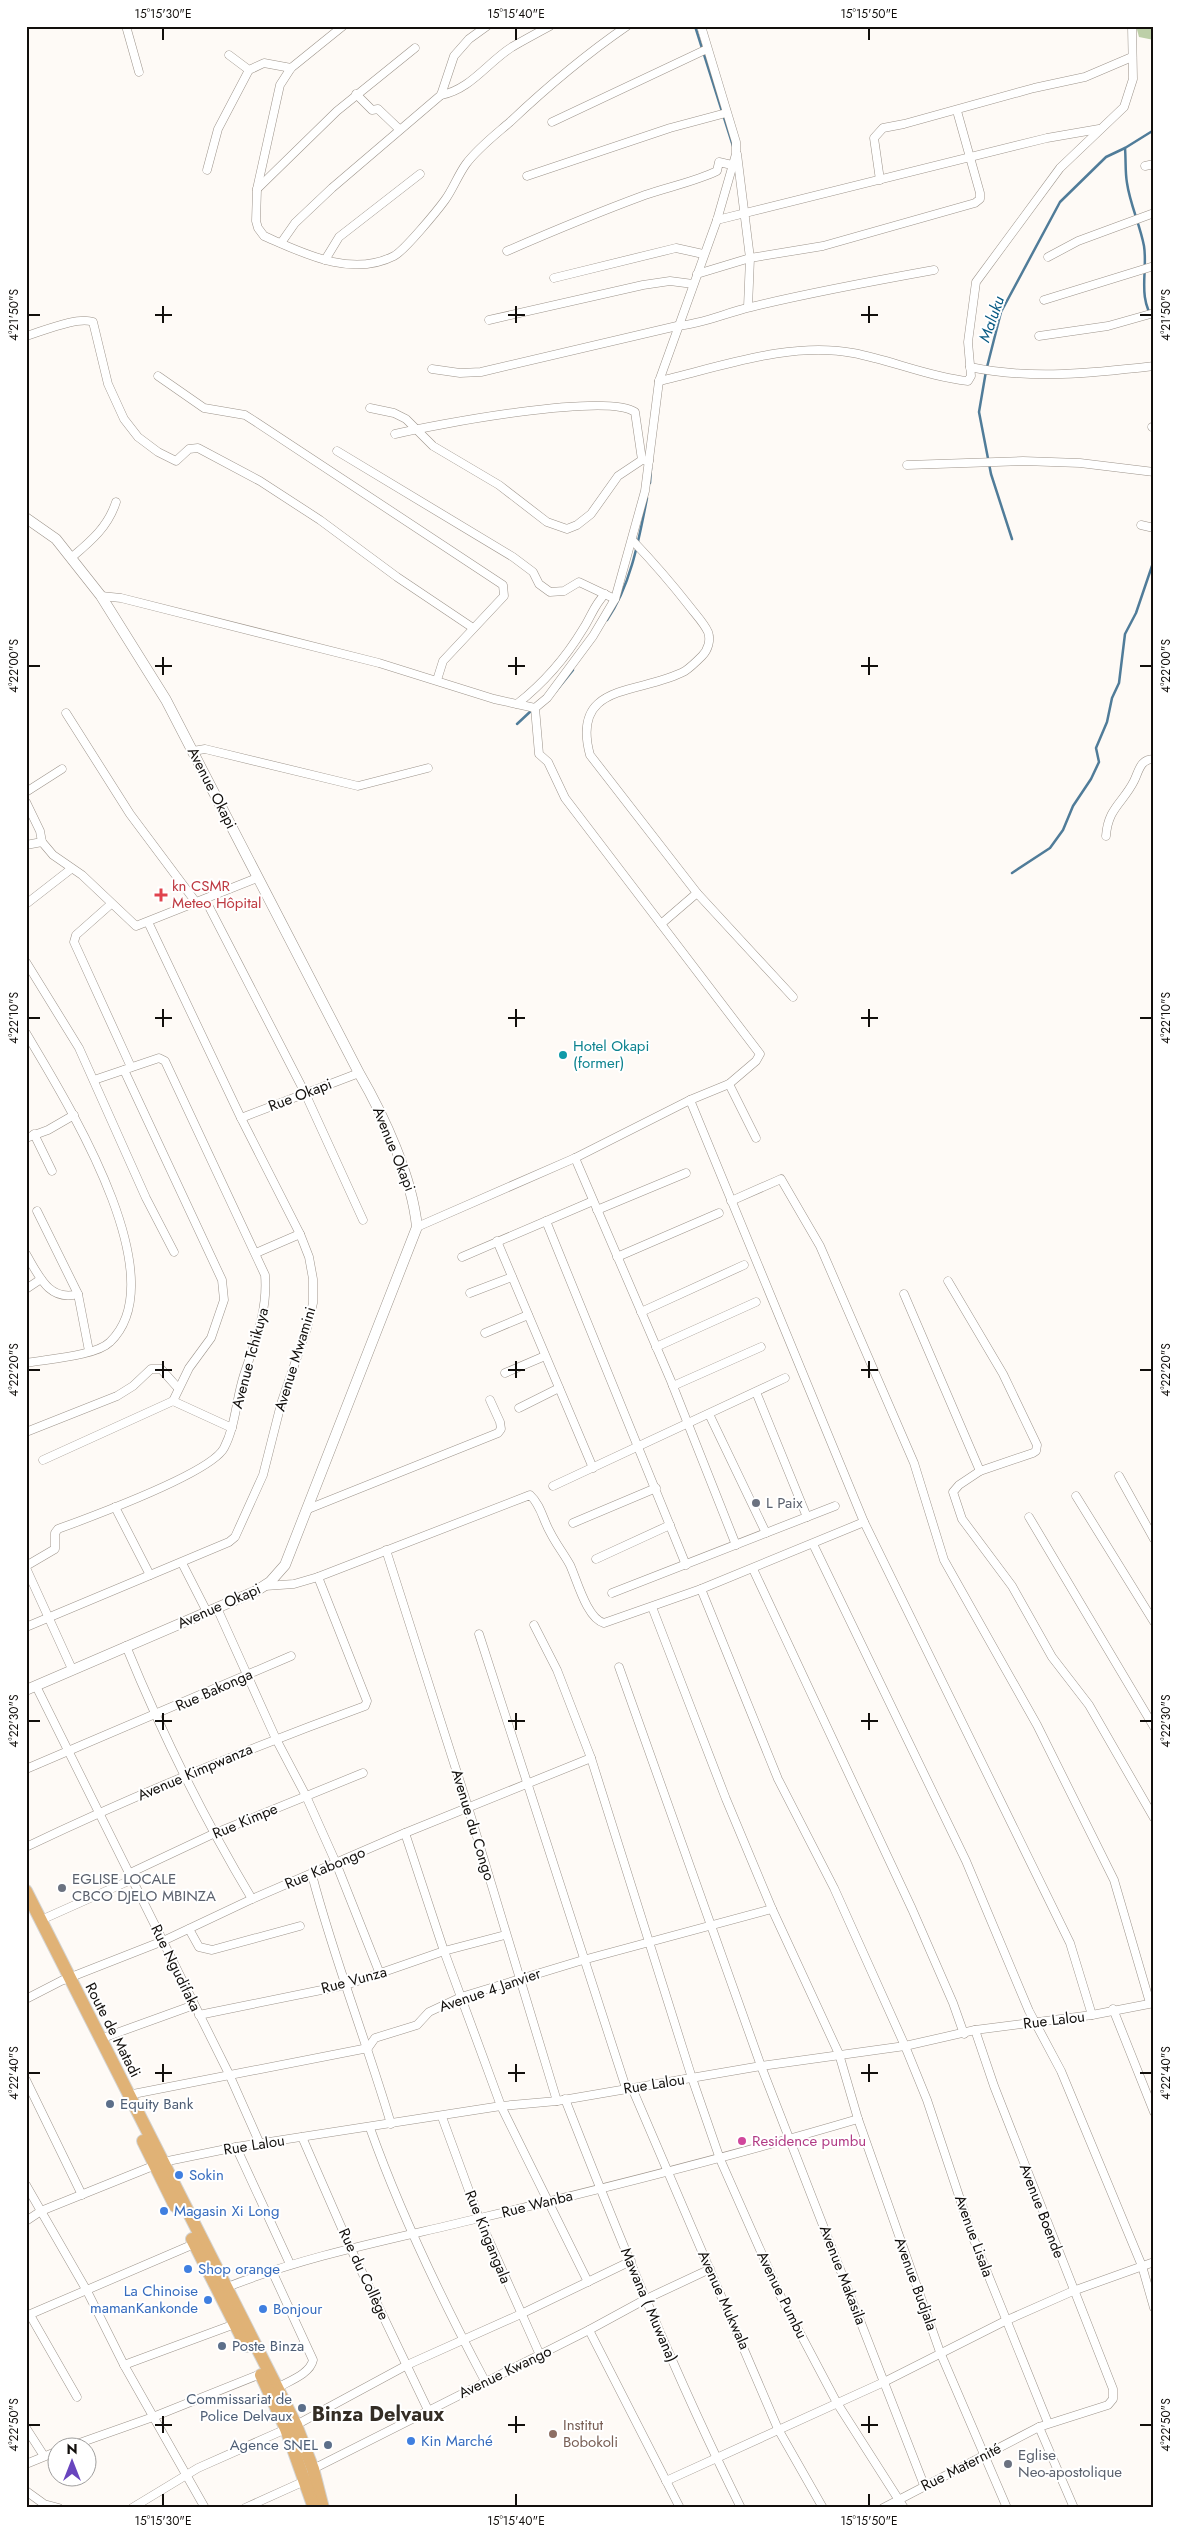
<svg xmlns="http://www.w3.org/2000/svg" width="1180" height="2534" font-family="Jost,sans-serif">
  <style>
    .green { fill: #bdcfa8 }
    .lines { fill: none; stroke-linecap: round; stroke-linejoin: round }
    .stream { stroke: #507c99; stroke-width: 2.5 }
    .minor-casing { stroke: #9d948b; stroke-width: 9 }
    .tertiary-casing { stroke: #9d948b; stroke-width: 11 }
    .primary-casing { stroke: #d4d4d3; stroke-width: 14 }
    .minor { stroke: #fff; stroke-width: 8 }
    .tertiary { stroke: #fff; stroke-width: 10 }
    .primary { stroke: #e0b276; stroke-width: 12 }
    .ticks { fill: none; stroke: #120f0c; stroke-width: 2 }
    .health-dot { fill: #e0444e; stroke: #fff; stroke-width: 2 }
    .culture-dot { fill: #0f9aa8; stroke: #fff; stroke-width: 2 }
    .worship-dot { fill: #6b7280; stroke: #fff; stroke-width: 2 }
    .service-dot { fill: #5c6f8a; stroke: #fff; stroke-width: 2 }
    .hotel-dot { fill: #d1479c; stroke: #fff; stroke-width: 2 }
    .shop-dot { fill: #3f7fe0; stroke: #fff; stroke-width: 2 }
    .education-dot { fill: #8d6e63; stroke: #fff; stroke-width: 2 }
    .labels { text-anchor: middle; stroke-width: 4; stroke-linejoin: round; paint-order: stroke }
    .street-label { font-size: 15px; fill: #120f0c; stroke: #fff }
    .health-label { font-size: 15px; fill: #be3a42; stroke: #fff; text-anchor: start }
    .culture-label { font-size: 15px; fill: #0d838f; stroke: #fff; text-anchor: start }
    .worship-label { font-size: 15px; fill: #5b616d; stroke: #fff; text-anchor: start }
    .service-label { font-size: 15px; fill: #4e5e75; stroke: #fff; text-anchor: start }
    .hotel-label { font-size: 15px; fill: #b23c85; stroke: #fff; text-anchor: start }
    .shop-label { font-size: 15px; fill: #366cbe; stroke: #fff; text-anchor: start }
    .education-label { font-size: 15px; fill: #785e54; stroke: #fff; text-anchor: start }
    .water-label { font-size: 16px; font-style: italic; fill: #095b84; stroke: #fff }
    .district-label { font-size: 20px; font-weight: bold; fill: #342d25; stroke: #fff }
    .neatline { fill: none; stroke: #120f0c; stroke-width: 2 }
    .ticks-label { font-size: 12px; text-anchor: middle; fill: #120f0c }
  </style>
  <rect width="100%" height="100%" fill="#fefaf6"/>
  <!-- green -->
  <path class="green" d="M1136,26H1154V40L1139,37Z"/>
  <g class="lines">
    <!-- stream -->
    <g class="stream">
      <path d="M695,26L733,146"/>
      <path d="M1125,148C1126,160 1125,172 1127,183C1130,204 1140,225 1144,246C1148,271 1137,297 1154,320"/>
      <path d="M1152,425L1154,414"/>
      <path d="M650,483L651,468"/>
      <path d="M1012,539L991,474L979,412L986,371L1001,312L1060,202L1106,157L1125,148L1154,130"/>
      <path d="M607,620C631,585 639,539 647,498"/>
      <path d="M556,691L573,670"/>
      <path d="M517,724L532,710"/>
      <path d="M1012,873L1050,848L1063,830L1073,806L1091,779L1099,762L1096,748L1107,722L1112,698L1119,683L1125,634L1136,613L1154,560"/>
    </g>
    <!-- minor casing -->
    <g class="minor-casing">
      <g id="minor">
        <path d="M126,26L139,72"/>
        <path d="M343,26L291,68L280,85L257,189L256,221L258,228L264,236C303,253 351,278 394,256C404,251 437,211 445,200C453,189 458,175 466,164C478,148 495,135 510,122C547,87 585,55 627,26"/>
        <path d="M229,55L249,70L264,63L291,68"/>
        <path d="M356,94L372,110L378,109L399,129"/>
        <path d="M441,95C470,90 488,62 512,47C524,40 537,33 550,26"/>
        <path d="M552,122L707,49"/>
        <path d="M737,154L750,258L748,307"/>
        <path d="M1145,166L1154,164"/>
        <path d="M207,170L218,129L249,70"/>
        <path d="M527,176L670,128L726,113"/>
        <path d="M880,180L874,138L883,128L904,124L1034,88L1085,77L1132,57"/>
        <path d="M257,189L337,111L415,48"/>
        <path d="M717,220L1047,138L1099,129"/>
        <path d="M281,243L295,223L332,188L441,95L454,56L469,39L487,26"/>
        <path d="M507,251C553,231 599,212 645,195C668,187 697,181 717,171L719,162L732,165"/>
        <path d="M1048,257L1078,241L1154,213"/>
        <path d="M325,260L339,237L420,174"/>
        <path d="M697,274L750,258L823,246L975,203L980,199V193L957,111"/>
        <path d="M554,278L676,248L703,254"/>
        <path d="M1044,300L1154,266"/>
        <path d="M489,320L643,285L670,281L693,284"/>
        <path d="M26,336C43,331 78,316 93,322L108,384L124,419L138,437L158,452L176,461L189,449L198,448L260,481L320,520L397,577L473,628"/>
        <path d="M1039,336L1108,326L1154,313"/>
        <path d="M970,367C1030,380 1094,373 1154,366"/>
        <path d="M432,369L460,373L481,372L677,326C703,324 725,313 751,307C812,292 873,281 934,270"/>
        <path d="M158,376L204,408L245,415L256,422L503,585L504,596L443,661L437,680"/>
        <path d="M659,381C720,367 790,341 853,353C891,360 929,377 968,381L971,376L968,342L976,282L1060,168L1124,107L1133,79L1132,26"/>
        <path d="M370,408L394,413L406,419L433,446L499,485L547,522L567,529L577,525L591,514L618,476L642,460L649,461"/>
        <path d="M1152,427L1154,426"/>
        <path d="M395,434C433,425 606,392 635,412L642,460"/>
        <path d="M337,451L513,557L533,572L539,584L550,592L564,591L579,582L615,599"/>
        <path d="M907,465L1023,461L1080,463L1154,472"/>
        <path d="M1141,525L1154,528"/>
        <path d="M633,541C653,562 672,584 690,607C696,615 704,623 708,632C711,640 708,650 702,656C697,661 691,667 685,671C641,695 570,681 590,755L697,893L793,997"/>
        <path d="M71,558C91,541 108,527 116,502"/>
        <path d="M101,596L121,598L379,663L494,699L535,708L547,698L593,636L615,599L645,491L659,381L717,220L736,154V142L701,26"/>
        <path d="M517,704C545,682 565,659 583,629C591,617 594,605 605,594"/>
        <path d="M66,713L130,814L195,901"/>
        <path d="M193,751L205,749L358,786L428,768"/>
        <path d="M26,792L62,769"/>
        <path d="M26,802L40,831L42,842L53,855L82,875L136,926L257,878"/>
        <path d="M1106,836C1108,808 1123,803 1134,781C1139,771 1140,759 1154,759"/>
        <path d="M26,845L42,842"/>
        <path d="M205,899L305,1093L363,1220"/>
        <path d="M26,904L71,869"/>
        <path d="M111,904L76,935L74,942L131,1067"/>
        <path d="M661,924L697,893"/>
        <path d="M26,962L79,1048L146,1198L174,1252"/>
        <path d="M26,1033C63,1096 178,1277 110,1342C96,1356 47,1359 26,1363"/>
        <path d="M729,1084L756,1138"/>
        <path d="M690,1100L864,1522L1070,1943L1092,2015"/>
        <path d="M241,1118L359,1073"/>
        <path d="M34,1134L52,1171"/>
        <path d="M26,1138L48,1130L74,1115"/>
        <path d="M575,1158L671,1381L736,1545"/>
        <path d="M731,1201L781,1179L820,1246L914,1463L944,1560L1037,1725L1114,1880L1150,2003"/>
        <path d="M597,1210L686,1173"/>
        <path d="M37,1211L78,1294"/>
        <path d="M546,1221L686,1565"/>
        <path d="M417,1227L575,1158L690,1100L729,1084L756,1061L760,1054L565,798L548,762L539,754L535,708"/>
        <path d="M497,1241L593,1468"/>
        <path d="M256,1253L300,1234"/>
        <path d="M26,1254C39,1276 49,1302 78,1294L89,1351"/>
        <path d="M462,1257L593,1201"/>
        <path d="M617,1257L719,1213"/>
        <path d="M948,1281L1003,1374L1037,1445L1036,1451L1033,1453L980,1471"/>
        <path d="M26,1289L41,1279"/>
        <path d="M470,1293L512,1277"/>
        <path d="M904,1294L980,1471L959,1485L953,1492L962,1519L1012,1586L1052,1657L1089,1705L1154,1818"/>
        <path d="M641,1312L744,1265"/>
        <path d="M485,1333L528,1315"/>
        <path d="M656,1347L756,1302"/>
        <path d="M505,1373L545,1356"/>
        <path d="M673,1386L761,1347"/>
        <path d="M756,1392L807,1517"/>
        <path d="M173,1401L232,1428"/>
        <path d="M519,1408L559,1388"/>
        <path d="M709,1414L766,1533"/>
        <path d="M26,1432L117,1396L133,1386L151,1369H161L178,1388"/>
        <path d="M43,1460L173,1401L189,1368L211,1338L224,1300L222,1280L124,1070"/>
        <path d="M1119,1476L1154,1539"/>
        <path d="M553,1486L785,1378"/>
        <path d="M1076,1496L1154,1622"/>
        <path d="M115,1507L150,1575"/>
        <path d="M308,1509L498,1433L501,1429L500,1422L490,1400"/>
        <path d="M1029,1517L1154,1727"/>
        <path d="M573,1523L656,1488"/>
        <path d="M813,1544L966,1861L1029,2011L1061,2071L1142,2266L1154,2308"/>
        <path d="M386,1550L468,1807L557,2101"/>
        <path d="M596,1559L670,1525"/>
        <path d="M182,1563L207,1612"/>
        <path d="M26,1566L55,1549V1533L58,1529C88,1518 211,1473 224,1448C236,1425 236,1399 244,1375C255,1341 268,1311 265,1275L165,1061L159,1058L94,1080"/>
        <path d="M26,1568L72,1669"/>
        <path d="M753,1569L912,1909L953,2003L964,2034"/>
        <path d="M265,1586L294,1584L318,1577L530,1495C541,1505 543,1520 550,1532C556,1544 564,1554 570,1565C577,1580 587,1619 604,1623L701,1589L864,1522"/>
        <path d="M701,1589L778,1779L834,1888L905,2046L927,2100L972,2235L1048,2423"/>
        <path d="M612,1593L835,1506"/>
        <path d="M652,1607L726,1799L772,1909L839,2054L858,2119L940,2352L1007,2508"/>
        <path d="M217,1608L276,1739L306,1796L336,1863L380,1974"/>
        <path d="M534,1625L557,1670L591,1758L692,2078L720,2159L781,2297L837,2403L904,2508"/>
        <path d="M26,1627C94,1598 162,1570 229,1542L235,1537L263,1475L281,1404L307,1328L313,1303V1279L309,1257L300,1234L241,1118L148,922"/>
        <path d="M479,1634L626,2088"/>
        <path d="M126,1646C162,1734 203,1817 252,1899"/>
        <path d="M619,1667L761,2066L924,2485"/>
        <path d="M36,1686L229,2074L260,2144"/>
        <path d="M26,1769L291,1656"/>
        <path d="M405,1833L444,1951L501,2106L588,2282"/>
        <path d="M26,1847C137,1794 250,1748 365,1706L367,1701L318,1577"/>
        <path d="M130,1873L213,1834L363,1773"/>
        <path d="M312,1875C334,1959 366,2040 391,2124"/>
        <path d="M41,1920L133,1879"/>
        <path d="M189,1929L199,1947L212,1950L300,1926"/>
        <path d="M26,1999L61,1981L163,1941L252,1899L405,1833L591,1758"/>
        <path d="M1113,2009L1154,2112"/>
        <path d="M199,2015L346,1985L444,1951L505,1935"/>
        <path d="M100,2039L194,2005"/>
        <path d="M26,2080L82,2195"/>
        <path d="M632,2088L778,2429L823,2508"/>
        <path d="M128,2095L368,2048L375,2038L417,2025L429,2012L461,1997L583,1960L772,1909"/>
        <path d="M565,2099C619,2237 675,2375 741,2508"/>
        <path d="M442,2117L479,2218L540,2355"/>
        <path d="M370,2128C401,2215 442,2300 485,2381"/>
        <path d="M302,2137L350,2247L428,2410"/>
        <path d="M236,2147L290,2264"/>
        <path d="M26,2185L87,2291L124,2365L205,2508"/>
        <path d="M26,2221L41,2211L163,2162L236,2147L501,2106L557,2101L761,2066L905,2046L975,2030L1092,2015L1154,2003"/>
        <path d="M272,2271L313,2360C310,2374 289,2381 277,2388"/>
        <path d="M225,2288C307,2255 394,2239 480,2218C606,2188 733,2156 858,2119"/>
        <path d="M30,2315L77,2397"/>
        <path d="M26,2316L194,2244"/>
        <path d="M589,2330L680,2508"/>
        <path d="M124,2365L235,2324"/>
        <path d="M296,2425L407,2365L521,2314L631,2261"/>
        <path d="M1039,2427L1074,2508"/>
        <path d="M26,2428L44,2456"/>
        <path d="M71,2446L153,2417L263,2373"/>
        <path d="M26,2464L58,2451"/>
        <path d="M313,2469L589,2330L646,2299L710,2269"/>
        <path d="M666,2481L884,2382L1005,2321L1073,2291L1154,2262"/>
        <path d="M26,2491L44,2504L59,2508"/>
        <path d="M132,2508L198,2468L286,2429"/>
        <path d="M245,2508L307,2480"/>
        <path d="M883,2508L1039,2427L1108,2405L1113,2399V2389L994,2086L975,2030"/>
      </g>
    </g>
    <!-- tertiary casing -->
    <g class="tertiary-casing">
      <path id="tertiary" d="M26,518L56,539L101,596L166,700L359,1073C384,1116 412,1177 417,1227L285,1565L270,1582L256,1591L26,1690"/>
    </g>
    <!-- primary casing -->
    <g class="primary-casing">
      <g id="primary">
        <path d="M26,1891L296,2425L313,2469L323,2508"/>
        <path d="M143,2141L175,2206"/>
        <path d="M192,2239L246,2346"/>
        <path d="M261,2375L286,2429L314,2508"/>
      </g>
    </g>
    <!-- minor -->
    <use href="#minor" class="minor"/>
    <!-- tertiary -->
    <use href="#tertiary" class="tertiary"/>
    <!-- primary -->
    <use href="#primary" class="primary"/>
  </g>
  <!-- ticks -->
  <path class="ticks" d="M163,28V40M516,28V40M869,28V40M163,306V323M516,306V323M869,306V323M28,315H40M155,315H172M508,315H525M861,315H878M1140,315H1152M163,657V675M516,657V675M869,657V675M28,666H40M155,666H172M508,666H525M861,666H878M1140,666H1152M163,1009V1027M516,1009V1027M869,1009V1027M28,1018H40M155,1018H172M508,1018H525M861,1018H878M1140,1018H1152M163,1361V1378M516,1361V1378M869,1361V1378M28,1370H40M155,1370H172M508,1370H525M861,1370H878M1140,1370H1152M163,1713V1730M516,1713V1730M869,1713V1730M28,1721H40M155,1721H172M508,1721H525M861,1721H878M1140,1721H1152M163,2064V2082M516,2064V2082M869,2064V2082M28,2073H40M155,2073H172M508,2073H525M861,2073H878M1140,2073H1152M163,2416V2433M516,2416V2433M869,2416V2433M28,2425H40M155,2425H172M508,2425H525M861,2425H878M1140,2425H1152M163,2494V2506M516,2494V2506M869,2494V2506"/>
  <!-- markers -->
  <path class="health-dot" d="M158.5 887.5h5v5h5v5h-5v5h-5v-5h-5v-5h5z"/>
  <circle class="culture-dot" cx="563" cy="1055" r="5"/>
  <g class="worship-dot">
    <circle cx="756" cy="1503" r="5"/>
    <circle cx="62" cy="1888" r="5"/>
    <circle cx="1008" cy="2464" r="5"/>
  </g>
  <g class="service-dot">
    <circle cx="110" cy="2104" r="5"/>
    <circle cx="222" cy="2346" r="5"/>
    <circle cx="302" cy="2408" r="5"/>
    <circle cx="328" cy="2445" r="5"/>
  </g>
  <circle class="hotel-dot" cx="742" cy="2141" r="5"/>
  <g class="shop-dot">
    <circle cx="179" cy="2175" r="5"/>
    <circle cx="164" cy="2211" r="5"/>
    <circle cx="188" cy="2269" r="5"/>
    <circle cx="208" cy="2300" r="5"/>
    <circle cx="263" cy="2309" r="5"/>
    <circle cx="411" cy="2441" r="5"/>
  </g>
  <circle class="education-dot" cx="553" cy="2434" r="5"/>
  <g class="labels">
    <!-- street labels -->
    <g class="street-label">
      <text transform="translate(212 788) rotate(63)" y="5">Avenue Okapi</text>
      <text transform="translate(300 1095) rotate(-21)" y="5">Rue Okapi</text>
      <text transform="translate(394 1149) rotate(68)" y="5">Avenue Okapi</text>
      <text transform="translate(250 1358) rotate(-75)" y="5">Avenue Tchikuya</text>
      <text transform="translate(295 1359) rotate(-73)" y="5">Avenue Mwamini</text>
      <text transform="translate(219 1606) rotate(-24)" y="5">Avenue Okapi</text>
      <text transform="translate(214 1690) rotate(-24)" y="5">Rue Bakonga</text>
      <text transform="translate(195 1772) rotate(-23)" y="5">Avenue Kimpwanza</text>
      <text transform="translate(245 1821) rotate(-23)" y="5">Rue Kimpe</text>
      <text transform="translate(473 1825) rotate(73)" y="5">Avenue du Congo</text>
      <text transform="translate(325 1868) rotate(-23)" y="5">Rue Kabongo</text>
      <text transform="translate(176 1968) rotate(64)" y="5">Rue Ngudifaka</text>
      <text transform="translate(354 1980) rotate(-15)" y="5">Rue Vunza</text>
      <text transform="translate(490 1990) rotate(-19)" y="5">Avenue 4 Janvier</text>
      <text transform="translate(1054 2020) rotate(-7)" y="5">Rue Lalou</text>
      <text transform="translate(113 2030) rotate(63)" y="5">Route de Matadi</text>
      <text transform="translate(654 2084) rotate(-9)" y="5">Rue Lalou</text>
      <text transform="translate(254 2145) rotate(-9)" y="5">Rue Lalou</text>
      <text transform="translate(537 2204) rotate(-14)" y="5">Rue Wanba</text>
      <text transform="translate(1042 2211) rotate(69)" y="5">Avenue Boende</text>
      <text transform="translate(974 2236) rotate(70)" y="5">Avenue Lisala</text>
      <text transform="translate(488 2237) rotate(68)" y="5">Rue Kingangala</text>
      <text transform="translate(364 2274) rotate(65)" y="5">Rue du Collège</text>
      <text transform="translate(843 2275) rotate(69)" y="5">Avenue Makasila</text>
      <text transform="translate(916 2284) rotate(70)" y="5">Avenue Budjala</text>
      <text transform="translate(782 2295) rotate(64)" y="5">Avenue Pumbu</text>
      <text transform="translate(724 2300) rotate(66)" y="5">Avenue Mukwala</text>
      <text transform="translate(649 2305) rotate(67)" y="5">Mawana ( Muwana)</text>
      <text transform="translate(505 2372) rotate(-26)" y="5">Avenue Kwango</text>
      <text transform="translate(961 2467) rotate(-27)" y="5">Rue Maternité</text>
    </g>
    <!-- health labels -->
    <g class="health-label">
      <text x="172" y="891">kn CSMR<tspan x="172" dy="17">Meteo Hôpital</tspan></text>
    </g>
    <!-- culture labels -->
    <g class="culture-label">
      <text x="573" y="1051">Hotel Okapi<tspan x="573" dy="17">(former)</tspan></text>
    </g>
    <!-- worship labels -->
    <g class="worship-label">
      <text x="766" y="1508">L Paix</text>
      <text x="72" y="1884">EGLISE LOCALE<tspan x="72" dy="17">CBCO DJELO MBINZA</tspan></text>
      <text x="1018" y="2460">Eglise<tspan x="1018" dy="17">Neo-apostolique</tspan></text>
    </g>
    <!-- service labels -->
    <g class="service-label">
      <text x="120" y="2109">Equity Bank</text>
      <text x="232" y="2351">Poste Binza</text>
      <text x="292" y="2404" text-anchor="end">Commissariat de<tspan x="292" dy="17">Police Delvaux</tspan></text>
      <text x="318" y="2450" text-anchor="end">Agence SNEL</text>
    </g>
    <!-- hotel labels -->
    <g class="hotel-label">
      <text x="752" y="2146">Residence pumbu</text>
    </g>
    <!-- shop labels -->
    <g class="shop-label">
      <text x="189" y="2180">Sokin</text>
      <text x="174" y="2216">Magasin Xi Long</text>
      <text x="198" y="2274">Shop orange</text>
      <text x="198" y="2296" text-anchor="end">La Chinoise<tspan x="198" dy="17">mamanKankonde</tspan></text>
      <text x="273" y="2314">Bonjour</text>
      <text x="421" y="2446">Kin Marché</text>
    </g>
    <!-- education labels -->
    <g class="education-label">
      <text x="563" y="2430">Institut<tspan x="563" dy="17">Bobokoli</tspan></text>
    </g>
    <!-- water labels -->
    <g class="water-label">
      <text transform="translate(991 319) rotate(-71)" y="6">Maluku</text>
    </g>
    <!-- district labels -->
    <g class="district-label">
      <text x="378" y="2421">Binza Delvaux</text>
    </g>
  </g>
  <!-- border -->
  <rect width="1180" height="2534" fill="none" stroke="#ffffff" stroke-width="55"/>
  <!-- north arrow -->
  <g transform="translate(72 2462)"><circle r="24" fill="#ffffff" stroke="#a09f9e"/>
  <path d="M0-4L9 19L0 12L-9 19Z" fill="#6945be"/>
  <text y="-8" font-size="14" font-weight="bold" text-anchor="middle" fill="#120f0c">N</text>
  </g>
  <rect x="28" y="28" width="1124" height="2478" class="neatline"/>
  <g class="ticks-label">
    <text x="163" y="18">15°15'30"E</text>
    <text x="516" y="18">15°15'40"E</text>
    <text x="869" y="18">15°15'50"E</text>
    <text transform="translate(14 315) rotate(-90)" y="4">4°21'50"S</text>
    <text transform="translate(1166 315) rotate(-90)" y="4">4°21'50"S</text>
    <text transform="translate(14 666) rotate(-90)" y="4">4°22'00"S</text>
    <text transform="translate(1166 666) rotate(-90)" y="4">4°22'00"S</text>
    <text transform="translate(14 1018) rotate(-90)" y="4">4°22'10"S</text>
    <text transform="translate(1166 1018) rotate(-90)" y="4">4°22'10"S</text>
    <text transform="translate(14 1370) rotate(-90)" y="4">4°22'20"S</text>
    <text transform="translate(1166 1370) rotate(-90)" y="4">4°22'20"S</text>
    <text transform="translate(14 1721) rotate(-90)" y="4">4°22'30"S</text>
    <text transform="translate(1166 1721) rotate(-90)" y="4">4°22'30"S</text>
    <text transform="translate(14 2073) rotate(-90)" y="4">4°22'40"S</text>
    <text transform="translate(1166 2073) rotate(-90)" y="4">4°22'40"S</text>
    <text transform="translate(14 2425) rotate(-90)" y="4">4°22'50"S</text>
    <text transform="translate(1166 2425) rotate(-90)" y="4">4°22'50"S</text>
    <text x="163" y="2525">15°15'30"E</text>
    <text x="516" y="2525">15°15'40"E</text>
    <text x="869" y="2525">15°15'50"E</text>
  </g>
</svg>
